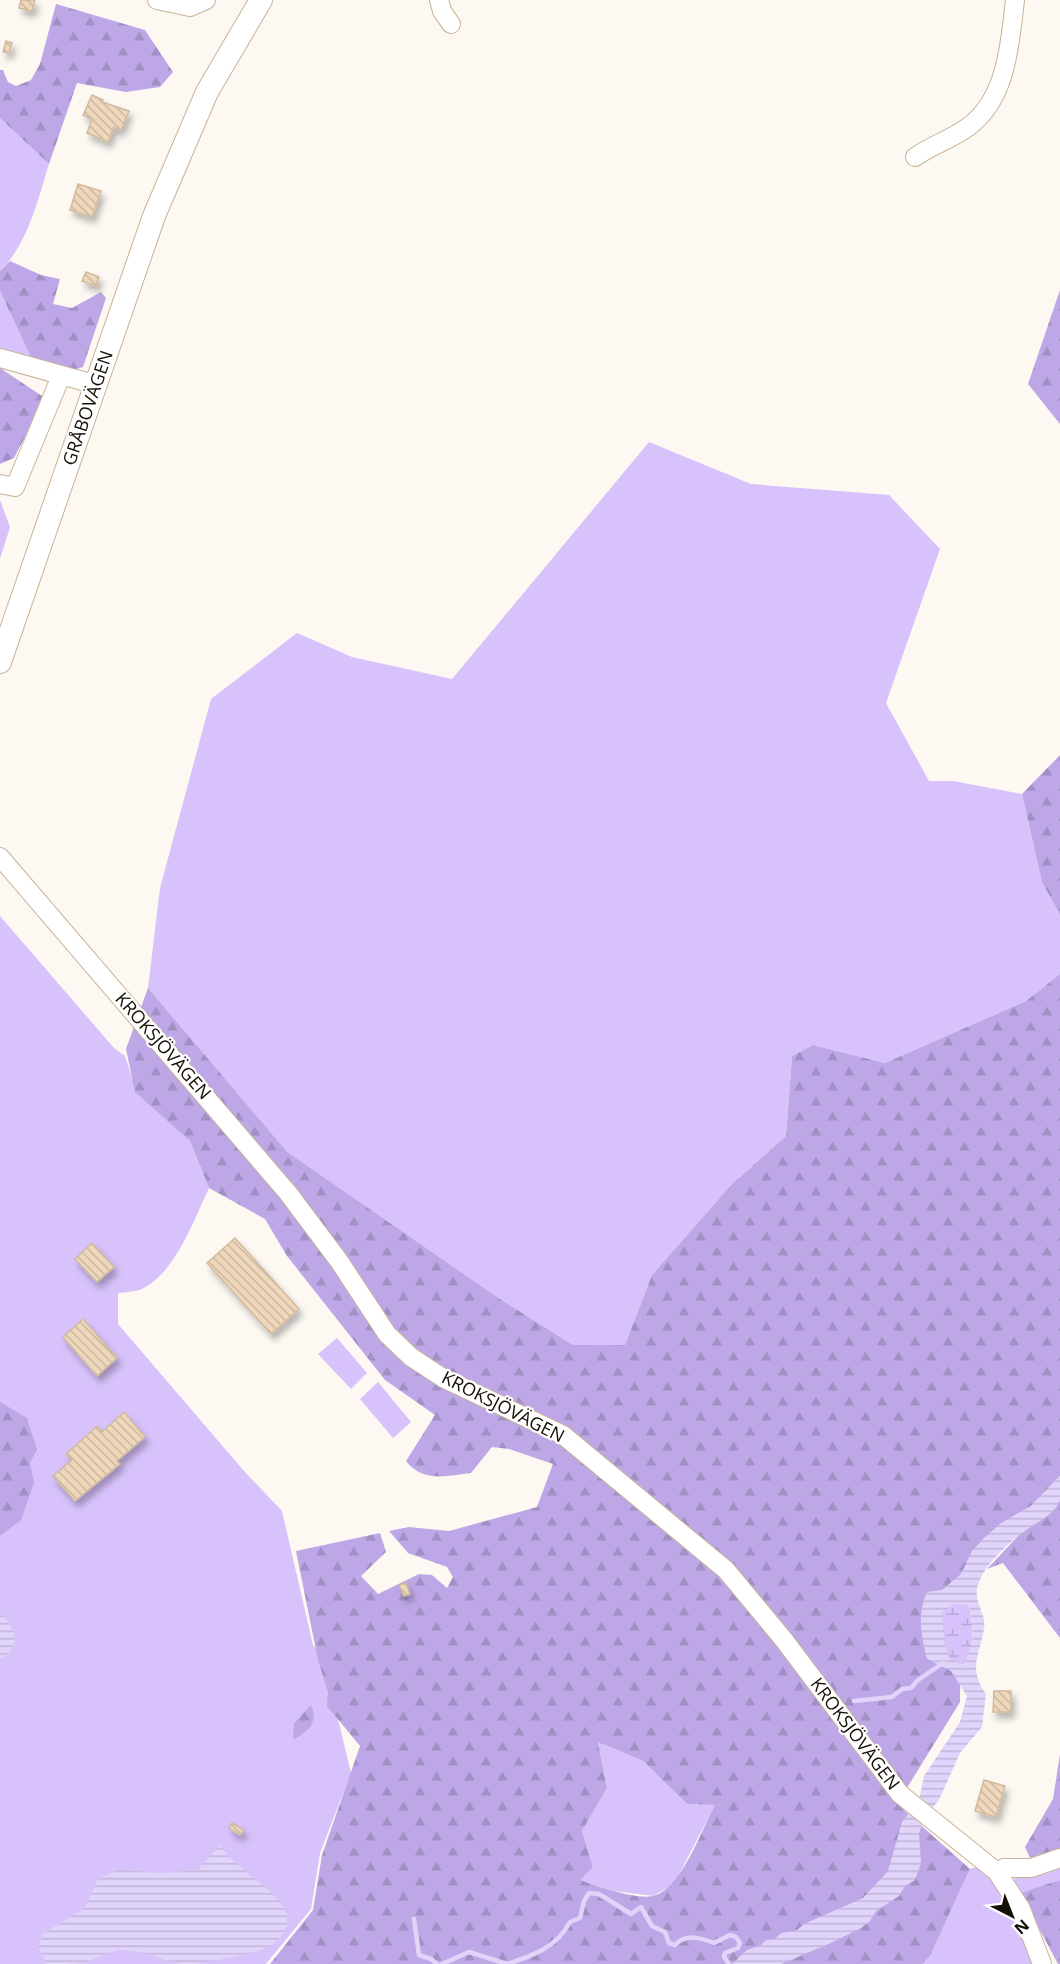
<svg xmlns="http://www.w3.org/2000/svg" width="1060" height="1964" font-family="'Open Sans',sans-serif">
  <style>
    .grass { fill: #d7c2fb }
    .forest { fill: url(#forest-firs); fill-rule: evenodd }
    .wetland { fill: url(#wetland-marsh) }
    .water { fill: url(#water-rules); fill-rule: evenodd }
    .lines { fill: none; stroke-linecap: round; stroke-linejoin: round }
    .stream { stroke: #e1d4fb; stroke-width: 4.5 }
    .building { fill: url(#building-back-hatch); stroke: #d1ba9e; stroke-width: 1.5; filter: url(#shadow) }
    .minor-casing { stroke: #c9b397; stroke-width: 20 }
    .major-casing { stroke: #c9b397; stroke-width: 24 }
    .minor { stroke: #fff; stroke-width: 18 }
    .major { stroke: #fff; stroke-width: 22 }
    .labels { text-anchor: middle; stroke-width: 4.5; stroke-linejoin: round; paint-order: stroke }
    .street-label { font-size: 18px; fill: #150e05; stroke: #fff }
  </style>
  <defs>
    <pattern id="forest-firs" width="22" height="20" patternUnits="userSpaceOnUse" patternTransform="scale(1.5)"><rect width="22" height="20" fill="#bea7e6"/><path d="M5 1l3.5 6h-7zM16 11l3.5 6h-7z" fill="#a28fc4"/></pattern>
    <pattern id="wetland-marsh" width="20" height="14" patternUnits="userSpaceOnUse" patternTransform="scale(1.5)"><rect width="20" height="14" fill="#d7c2fb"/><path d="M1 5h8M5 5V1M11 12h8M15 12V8" fill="none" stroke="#b8a6d6"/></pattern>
    <pattern id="water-rules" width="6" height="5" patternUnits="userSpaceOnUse" patternTransform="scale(1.5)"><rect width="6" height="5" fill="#e1d4fb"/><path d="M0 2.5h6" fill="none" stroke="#c0b5d6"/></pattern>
    <pattern id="building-back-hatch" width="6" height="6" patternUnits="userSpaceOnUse" patternTransform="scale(1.5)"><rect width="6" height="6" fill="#efd7bb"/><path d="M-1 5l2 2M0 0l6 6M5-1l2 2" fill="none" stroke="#ccb79f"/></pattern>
    <filter id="shadow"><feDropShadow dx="3.5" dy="6" stdDeviation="3" flood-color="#0004"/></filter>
  </defs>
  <rect width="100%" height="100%" fill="#fdf8f2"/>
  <!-- grass -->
  <g class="grass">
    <path d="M0,118L49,164C38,199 28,244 0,271Z"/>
    <path d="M0,291L34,364L0,353Z"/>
    <path d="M649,442L751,484L889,495L940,549L886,703L929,781H953L1022,794L1042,882L1060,915V974L1026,1001L885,1063L813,1045L792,1056L786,1136L731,1185L652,1275L625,1345H573L500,1299L286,1152L148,988L160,888L211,699L297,633L352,657L452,679Z"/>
    <path d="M0,500L10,527L0,559Z"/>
    <path d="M0,916L114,1048L125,1056L133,1081L190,1141L209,1188C194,1220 175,1273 142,1289C135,1292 126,1292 118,1293V1324L244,1471L282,1511L313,1645L323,1657L351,1773L320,1853L311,1909L266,1964H0Z"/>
    <path d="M337,1338L367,1373L351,1389L318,1354Z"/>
    <path d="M378,1382L411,1422L393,1438L360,1399Z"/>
    <path d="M598,1742L643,1761L687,1804L715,1805L674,1884L653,1896L614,1891L579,1880L593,1867L582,1831L607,1788Z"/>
    <path d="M1060,1864V1880L1020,1893L1014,1882L1015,1876Z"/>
    <path d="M980,1866C1011,1899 1019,1922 1035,1964H923L931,1954L970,1869Z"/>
  </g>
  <!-- forest -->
  <g class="forest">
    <path d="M56,4L145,30L173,72L160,87L126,92L77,83L49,164L0,118V70H3L8,82L16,86L31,80L40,64Z"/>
    <path d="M10,261L41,275L60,279L53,304L72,308L101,292L106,298L83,367L70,371L34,364L0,291V271Z"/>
    <path d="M1060,290V424L1028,384Z"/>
    <path d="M0,368L45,398L14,458L0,464Z"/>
    <path d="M1060,755V915L1042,882L1022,794Z"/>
    <path d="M1060,974V1476L1031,1506L1000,1524L961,1574L960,1702L897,1804L970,1869L931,1954L923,1964H270L313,1910L322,1855L360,1746L327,1706L328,1692L318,1660L296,1551L380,1533L386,1552L361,1576L378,1594L419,1574L432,1575L447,1588L453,1577L447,1567L408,1553L389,1531L409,1527L449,1531L537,1507L553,1464L509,1449L492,1447L471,1473C447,1476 423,1483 406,1461L435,1415L385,1380L287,1256L265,1219L209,1188L190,1141L135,1092L126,1049L148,988L287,1152L500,1299L573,1345H625L652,1275L731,1185L786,1136L792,1056L813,1045L885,1063L1026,1001ZM598,1742L643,1761L687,1804L715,1805C702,1829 681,1890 653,1896C636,1900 597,1886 580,1880L593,1867L582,1831L607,1788Z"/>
    <path d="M0,1402L27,1418L37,1449L30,1463L34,1483L21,1520L0,1536Z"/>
    <path d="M1060,1499V1638L1003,1563L987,1569L1019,1535L1054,1509Z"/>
    <path d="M311,1705C319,1723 308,1731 293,1740L294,1723Z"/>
    <path d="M1060,1754V1850L1030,1858L1025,1847L1053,1799Z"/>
    <path d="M1060,1880V1964H1058L1020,1893Z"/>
  </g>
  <!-- wetland -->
  <path class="wetland" d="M955,1604L969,1605C973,1630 976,1642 964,1665L950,1659L945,1644L942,1612Z"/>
  <!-- water -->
  <g class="water">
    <path d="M1060,1476C1060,1483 1060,1493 1060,1500C1055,1516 1031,1525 1019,1535C1004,1548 984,1566 978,1585C972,1600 987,1614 984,1629C979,1657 968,1668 986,1694L982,1727L960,1753L939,1800L924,1818L919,1834L921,1863L915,1880L905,1886L899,1896L876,1911L870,1921L861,1928L833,1942L781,1964H732L747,1950L761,1945L766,1940L775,1939L781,1933L797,1930L804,1924L863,1898L888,1871L902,1822L919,1800L924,1776L960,1722L967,1696L951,1671L927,1659C921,1635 917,1615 927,1592L942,1590L961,1574L972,1551L984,1538L1000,1524L1031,1506ZM955,1604L969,1605C973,1627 976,1645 963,1665L950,1659L945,1644L942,1612Z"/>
    <path d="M0,1613C16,1628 23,1647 0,1659Z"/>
    <path d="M220,1845C233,1868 283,1893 286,1914C292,1947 251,1954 228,1958C213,1961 199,1964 183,1964C163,1961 140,1949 120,1950C108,1951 94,1961 81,1963C70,1964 56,1964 45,1964L46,1961L38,1947L44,1933L84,1909L98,1879L118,1870L163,1873L198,1870Z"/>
  </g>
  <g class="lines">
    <!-- stream -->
    <g class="stream">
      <path d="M854,1701L892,1697L902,1689L911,1688L918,1680L943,1663"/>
      <path d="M414,1919L419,1955L431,1959L437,1964"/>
      <path d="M442,1964L469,1952L507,1964"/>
      <path d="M508,1964C534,1955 557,1947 570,1922L580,1918L584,1901L589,1893L599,1894L631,1914L641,1907L652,1926L665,1932L669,1943L675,1945C686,1933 701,1938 714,1943L730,1935L736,1937L740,1943L738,1948L725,1953L724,1957L729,1964"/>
    </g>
  </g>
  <!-- building -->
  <g class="building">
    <path d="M21,0H35L32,11L19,8Z"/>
    <path d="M6,41L12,43L9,53L3,52Z"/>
    <path d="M92,95L103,100L102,102L129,111L121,130L114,127L108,142L87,133L92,119L83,115Z"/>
    <path d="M78,184L101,191L92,217L70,210Z"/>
    <path d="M86,272L99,277L96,286L82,281Z"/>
    <path d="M235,1238L299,1309L271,1334L207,1263Z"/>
    <path d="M92,1243L114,1267L97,1282L75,1259Z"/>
    <path d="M83,1319L117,1358L97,1376L63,1337Z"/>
    <path d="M124,1412L145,1437L117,1461L120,1464L75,1501L53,1476L72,1460L66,1454L97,1426L102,1432Z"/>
    <path d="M406,1583L410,1594L404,1596L399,1585Z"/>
    <path d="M994,1691H1011V1712H993Z"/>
    <path d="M984,1780L1005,1786L996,1817L975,1811Z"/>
    <path d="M232,1823L244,1830L240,1835L229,1828Z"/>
  </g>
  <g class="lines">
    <!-- minor casing -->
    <g class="minor-casing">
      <g id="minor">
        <path d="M157,0L190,7L206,0"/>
        <path d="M439,0L442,11L451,24"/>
        <path d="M915,157C932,145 952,139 968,127C1007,99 1010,43 1015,0"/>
        <path d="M0,358L97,385"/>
        <path d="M0,484L15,487L61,376"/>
        <path d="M0,857L288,1193L339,1261L387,1334L411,1357L443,1378L563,1435L726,1570L784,1640L900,1794L997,1872L1021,1909L1042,1964"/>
        <path d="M997,1872L1004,1868H1031L1060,1858"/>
      </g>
    </g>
    <!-- major casing -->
    <g class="major-casing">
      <path id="major" d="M0,662L154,216L207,92L261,0"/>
    </g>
    <!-- minor -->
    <use href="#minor" class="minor"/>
    <!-- major -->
    <use href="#major" class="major"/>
  </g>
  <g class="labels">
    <!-- street labels -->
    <g class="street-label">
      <text transform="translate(88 408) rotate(-71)" y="6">GRÅBOVÄGEN</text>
      <text transform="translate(163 1046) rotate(49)" y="6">KROKSJÖVÄGEN</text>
      <text transform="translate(503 1407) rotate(27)" y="6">KROKSJÖVÄGEN</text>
      <text transform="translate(855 1734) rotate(53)" y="6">KROKSJÖVÄGEN</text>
    </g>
  </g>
  <!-- north arrow -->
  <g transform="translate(1012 1916) rotate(138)" stroke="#ffffff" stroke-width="4.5" paint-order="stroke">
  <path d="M0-4.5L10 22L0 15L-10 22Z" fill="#150e05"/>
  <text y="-9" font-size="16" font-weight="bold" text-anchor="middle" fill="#150e05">N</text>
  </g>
</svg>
